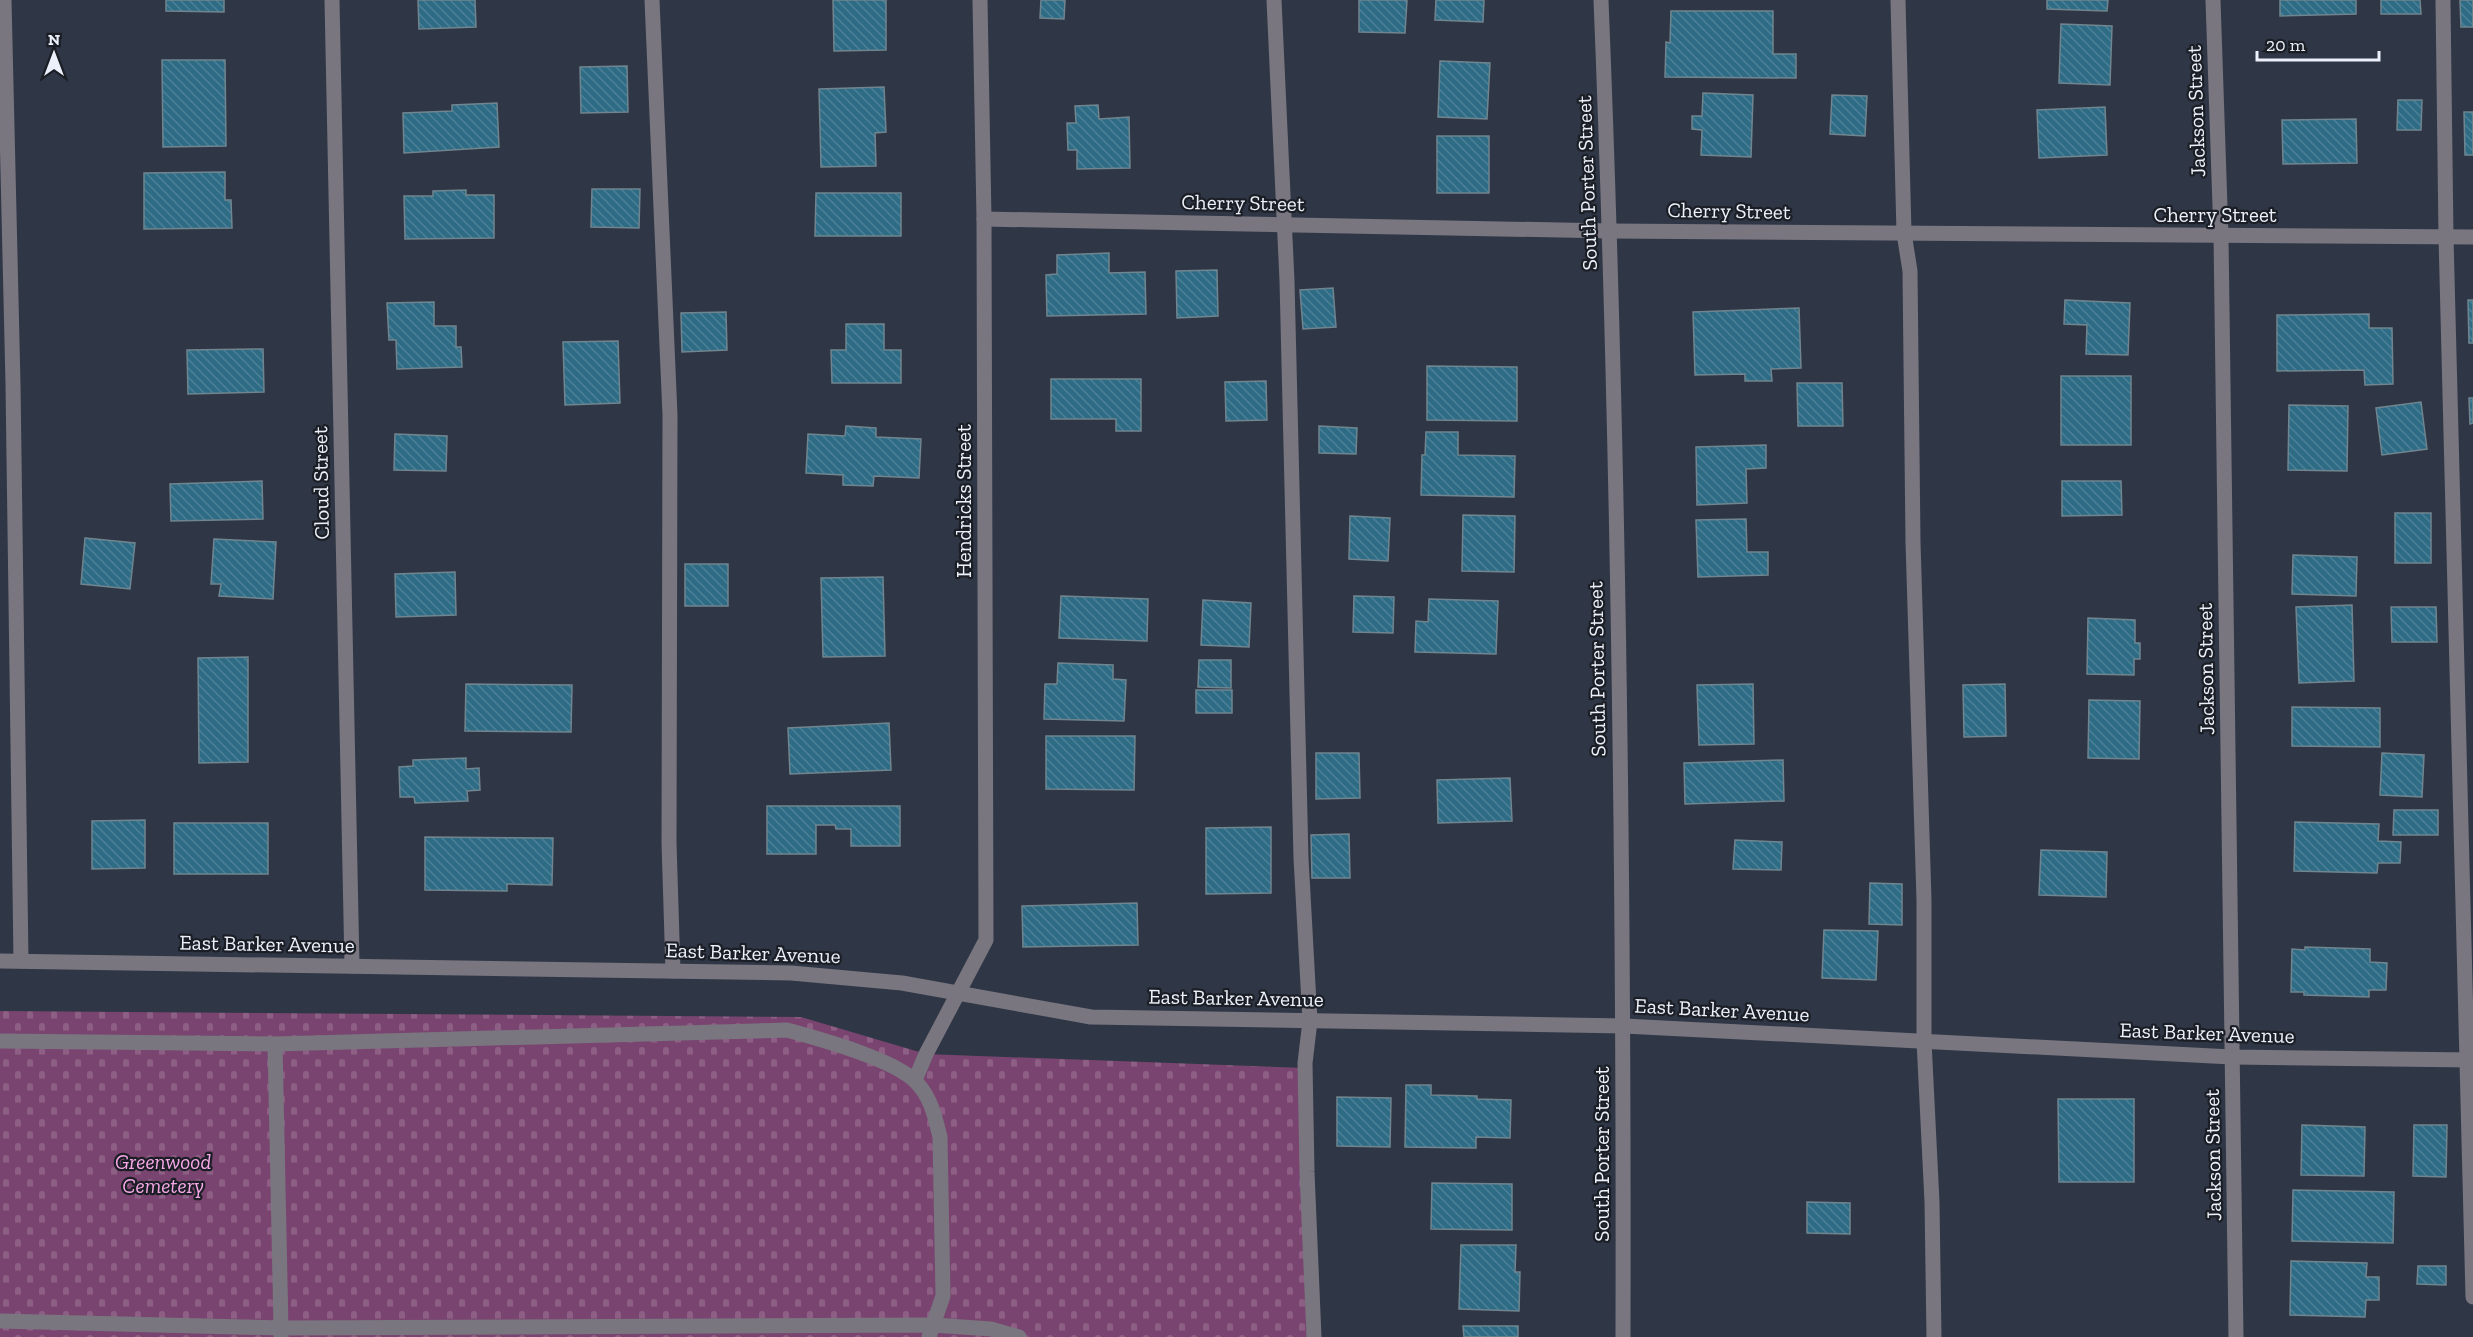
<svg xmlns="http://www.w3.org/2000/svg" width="2473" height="1337" font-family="'Zilla Slab',serif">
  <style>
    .cemetery { fill: url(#cemetery-stones) }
    .building { fill: url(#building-back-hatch); stroke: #70858f; stroke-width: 1.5 }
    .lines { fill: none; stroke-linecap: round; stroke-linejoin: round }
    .minor { stroke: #79767f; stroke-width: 15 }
    .labels { text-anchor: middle; stroke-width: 4.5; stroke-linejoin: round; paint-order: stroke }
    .street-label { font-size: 21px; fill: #ebf0fa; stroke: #1b1e25 }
    .park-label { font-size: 21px; font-style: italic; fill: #f7a8e8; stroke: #1b1e25 }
  </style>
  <defs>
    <pattern id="cemetery-stones" width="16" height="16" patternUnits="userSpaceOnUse" patternTransform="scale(1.5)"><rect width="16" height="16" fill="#7a4470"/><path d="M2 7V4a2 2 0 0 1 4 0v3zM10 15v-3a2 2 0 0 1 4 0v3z" fill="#8d5f85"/></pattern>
    <pattern id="building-back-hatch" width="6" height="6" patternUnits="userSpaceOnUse" patternTransform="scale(1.5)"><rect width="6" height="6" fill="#2e6b85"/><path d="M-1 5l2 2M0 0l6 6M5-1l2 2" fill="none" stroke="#4c8097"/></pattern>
  </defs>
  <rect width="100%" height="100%" fill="#2f3746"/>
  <!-- cemetery -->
  <path class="cemetery" d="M0,1011L801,1017L926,1054L1304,1068L1317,1337H0Z"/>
  <!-- building -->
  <g class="building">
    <path d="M166,0H224V12L166,11Z"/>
    <path d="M418,0H475L476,27L419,29Z"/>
    <path d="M833,0H886V50L834,51Z"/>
    <path d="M1041,0H1065L1064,19L1040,18Z"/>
    <path d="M1359,0H1407L1405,33L1359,32Z"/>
    <path d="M1436,0H1484L1483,22L1435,20Z"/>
    <path d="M2047,0H2108L2107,11L2047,9Z"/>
    <path d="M2280,0H2356V14L2280,16Z"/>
    <path d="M2381,0H2420L2421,14H2381Z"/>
    <path d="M2460,0H2473V27H2461Z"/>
    <path d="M1671,11H1773V54H1796V78L1665,77L1666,42L1670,43Z"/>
    <path d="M2061,24L2112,26L2110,85L2059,83Z"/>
    <path d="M162,60H225L226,146L163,147Z"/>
    <path d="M1440,61L1490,63L1487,119L1438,117Z"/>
    <path d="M627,66L628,112L581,113L580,67Z"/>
    <path d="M884,87L886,132L875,133L876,166L821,167L819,89Z"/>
    <path d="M1703,93L1753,95L1751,157L1701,155L1702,130L1692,129V116H1702Z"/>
    <path d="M1832,95L1867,96L1865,136L1830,134Z"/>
    <path d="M2398,100H2422L2421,130H2397Z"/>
    <path d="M497,103L499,147L404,153L403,113L452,111V105Z"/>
    <path d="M1098,105L1099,119L1129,117L1130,168L1077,169V150H1068L1067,123H1076L1075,106Z"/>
    <path d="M2105,107L2107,155L2039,158L2037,110Z"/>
    <path d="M2464,112H2473V155H2465Z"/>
    <path d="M2356,119L2357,163L2283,164L2282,120Z"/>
    <rect x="1437" y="136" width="52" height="57"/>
    <path d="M225,172V200H231L232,228L144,229V173Z"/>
    <path d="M592,189H640L639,228L591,227Z"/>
    <path d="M466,190V195H494V238L405,239L404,196H433V191Z"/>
    <path d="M816,193H901V236H815Z"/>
    <path d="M1109,253V273L1145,272L1146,314L1047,316L1046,275L1057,274V255Z"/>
    <path d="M1217,270L1218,316L1177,318L1176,271Z"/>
    <path d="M1333,288L1336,327L1303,329L1300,290Z"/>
    <path d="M2065,300L2130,303L2128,355L2086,354L2087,325L2064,324Z"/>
    <path d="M2468,300H2473V343H2469Z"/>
    <path d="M434,302V326H456V347H461L462,367L397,369L396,340H389L387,303Z"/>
    <path d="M1799,308L1801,368L1771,369L1772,381H1745V374L1695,375L1693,312Z"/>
    <path d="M726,312L727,350L682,352L681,313Z"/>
    <path d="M2369,314V328H2392L2393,384L2365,385L2364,370L2277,371V315Z"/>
    <path d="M846,324H884V350H901V383H832L831,350H846Z"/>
    <path d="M618,341L620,403L565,405L563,342Z"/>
    <path d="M263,349L264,392L188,394L187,350Z"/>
    <path d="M1427,366L1517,367V421L1427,420Z"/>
    <rect x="2061" y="376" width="70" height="69"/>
    <path d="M1051,379H1141V431H1116V419H1051Z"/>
    <path d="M1266,381L1267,420L1226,421L1225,382Z"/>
    <path d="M1797,383H1842L1843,426H1798Z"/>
    <path d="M2469,398H2473V423L2470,424Z"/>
    <path d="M2421,402L2427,449L2382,455L2376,408Z"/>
    <path d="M2289,405L2348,406L2347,471L2288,470Z"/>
    <path d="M846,426L876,428V437L921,439L919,478L874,476L873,486L843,485V475L806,473L808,434L845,436Z"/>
    <path d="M1319,426L1357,428L1356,454L1319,453Z"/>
    <path d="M1426,432H1458V455L1515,456L1514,497L1421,495L1422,455H1425Z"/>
    <path d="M395,434L447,436L446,471L394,470Z"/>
    <path d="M1766,445V468L1746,469L1747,503L1697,505L1696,447Z"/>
    <path d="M262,481L263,519L171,521L170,484Z"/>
    <path d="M2062,481H2121L2122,515L2062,516Z"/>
    <rect x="2395" y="513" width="36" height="50"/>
    <path d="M1463,515L1515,516L1514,572L1462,571Z"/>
    <path d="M1350,516L1390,518L1388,561L1349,559Z"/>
    <path d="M1746,519L1747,552H1768V575L1698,577L1696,520Z"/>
    <path d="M85,538L135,543L130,589L81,584Z"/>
    <path d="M214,539L276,542L273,599L219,596L221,584H211Z"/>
    <path d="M2293,555L2357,557L2356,596L2292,594Z"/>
    <rect x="685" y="564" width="43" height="42"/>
    <path d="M455,572L456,615L396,617L395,574Z"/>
    <path d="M883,577L885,656L823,657L821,578Z"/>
    <path d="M1061,596L1148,599L1147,641L1059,638Z"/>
    <path d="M1354,596L1394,597L1393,633L1353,632Z"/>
    <path d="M1429,599L1498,601L1496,654L1415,652L1416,621L1428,622Z"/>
    <path d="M1203,600L1251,603L1249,647L1201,645Z"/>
    <path d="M2352,605L2354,681L2299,683L2296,607Z"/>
    <path d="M2391,607H2436L2437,642H2392Z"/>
    <path d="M2088,618L2135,620V643H2140V659H2134V675L2087,674Z"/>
    <path d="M248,657V762L199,763L198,658Z"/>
    <path d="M1199,660H1231V688L1198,687Z"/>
    <path d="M1058,663L1113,665V679L1126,680L1124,721L1044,719L1045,684H1057Z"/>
    <path d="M466,684L572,685L571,732L465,731Z"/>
    <path d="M1753,684L1754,744L1699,745L1697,685Z"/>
    <path d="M2005,684L2006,736L1964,737L1963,685Z"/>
    <rect x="1196" y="690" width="36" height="23"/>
    <path d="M2089,700L2140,701L2139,759L2088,758Z"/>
    <path d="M2292,707L2380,708V747L2292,746Z"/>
    <path d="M889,723L891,770L790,774L788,728Z"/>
    <path d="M1046,736H1135L1134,790L1046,789Z"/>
    <path d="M1316,753H1359L1360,798L1316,799Z"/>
    <path d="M2382,753L2424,755L2422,797L2380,795Z"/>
    <path d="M466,758V769L479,768L480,790L467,791L468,801L415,803L414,797H400L399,767L413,766V760Z"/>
    <path d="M1783,760L1784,801L1685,804L1684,763Z"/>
    <path d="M1510,778L1512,821L1438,823L1437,780Z"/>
    <path d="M767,806H900V846H851V829H836L835,825H816V854H767Z"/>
    <path d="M2394,810H2438V835H2393Z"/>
    <path d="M145,820V868L92,869V821Z"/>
    <path d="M2295,822L2379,824L2378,841L2401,842L2400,863H2378L2377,873L2294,871Z"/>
    <rect x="174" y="823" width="94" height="51"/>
    <path d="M1271,827V893L1206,894V828Z"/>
    <path d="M1349,834L1350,878H1312L1311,835Z"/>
    <path d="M425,837L553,838L552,885L507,884V891L425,890Z"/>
    <path d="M1735,840L1782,842L1781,870L1733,869Z"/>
    <path d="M2041,850L2107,852L2106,897L2039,895Z"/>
    <path d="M1870,883L1902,884V925L1869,924Z"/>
    <path d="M1137,903L1138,945L1023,947L1022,906Z"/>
    <path d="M1824,930L1878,931L1876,980L1822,978Z"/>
    <path d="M2305,947L2370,949V962L2387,963L2386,990H2369V997L2304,995V992H2291L2292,949L2305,950Z"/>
    <path d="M1406,1085H1431V1095L1477,1096V1099L1511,1100L1510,1138L1476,1137V1148L1405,1147Z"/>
    <path d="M1337,1097L1391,1098L1390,1147L1337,1146Z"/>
    <path d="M2058,1099H2134V1182H2059Z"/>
    <path d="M2302,1125L2365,1127L2364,1176L2301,1175Z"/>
    <path d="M2414,1125H2447L2446,1177L2413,1176Z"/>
    <path d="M1432,1183L1512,1184V1230L1431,1229Z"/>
    <path d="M2293,1190L2394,1192L2393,1243L2292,1241Z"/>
    <path d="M1807,1202L1850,1203V1234L1807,1233Z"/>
    <path d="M1461,1245H1516L1515,1272H1520L1519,1311L1459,1309Z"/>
    <path d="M2291,1261L2367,1263L2366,1277H2379V1300H2366L2365,1317L2290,1315Z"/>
    <path d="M2418,1266H2446V1285L2417,1284Z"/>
    <path d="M1463,1326H1518V1337H1464Z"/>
  </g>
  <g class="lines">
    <!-- minor -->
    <g class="minor">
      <path d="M4,0L13,384L21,961"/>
      <path d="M332,0L352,966"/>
      <path d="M652,0L670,415L669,843L673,971"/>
      <path d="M1274,0L1287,281L1301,858L1310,1021L1305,1063L1307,1172L1314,1337"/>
      <path d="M1601,0C1619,445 1624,891 1623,1337"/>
      <path d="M1898,0L1904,233L1910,271L1913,542L1924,900V1041L1932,1202L1934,1337"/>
      <path d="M2213,0L2221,236L2236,1337"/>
      <path d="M2443,0L2446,237L2473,1297"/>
      <path d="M984,219L1610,231L2473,237"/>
      <path d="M0,961L791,973L902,983L1091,1017L1624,1026L2232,1057L2473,1060"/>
      <path d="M0,1041L275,1044L281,1328L0,1321"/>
      <path d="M275,1044L787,1030C819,1039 894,1059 916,1082C931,1097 935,1117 940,1137L943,1296L933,1325L991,1329L1019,1337"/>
      <path d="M915,1080L926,1054L986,940L984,219L980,0"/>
      <path d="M281,1337V1328L933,1325L929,1337"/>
    </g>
  </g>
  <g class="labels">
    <!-- street labels -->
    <g class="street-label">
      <text transform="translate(2196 111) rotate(-92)" y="7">Jackson Street</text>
      <text transform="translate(1587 183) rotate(-92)" y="7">South Porter Street</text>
      <text transform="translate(1243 203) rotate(1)" y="7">Cherry Street</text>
      <text transform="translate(1729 211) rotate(1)" y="7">Cherry Street</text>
      <text x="2215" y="222">Cherry Street</text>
      <text transform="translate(321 483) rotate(-91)" y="7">Cloud Street</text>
      <text transform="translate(964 501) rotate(-90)" y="7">Hendricks Street</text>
      <text transform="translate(1597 669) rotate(-91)" y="7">South Porter Street</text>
      <text transform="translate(2206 669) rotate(-91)" y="7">Jackson Street</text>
      <text transform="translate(267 944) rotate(1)" y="7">East Barker Avenue</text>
      <text transform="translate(753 953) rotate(2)" y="7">East Barker Avenue</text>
      <text transform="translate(1236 998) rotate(1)" y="7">East Barker Avenue</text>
      <text transform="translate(1722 1010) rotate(3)" y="7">East Barker Avenue</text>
      <text transform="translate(2207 1033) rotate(2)" y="7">East Barker Avenue</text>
      <text transform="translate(1602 1154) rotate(-90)" y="7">South Porter Street</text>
      <text transform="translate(2213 1155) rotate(-91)" y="7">Jackson Street</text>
    </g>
    <!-- park labels -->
    <g class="park-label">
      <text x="163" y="1169">Greenwood<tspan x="163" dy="24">Cemetery</tspan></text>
    </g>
  </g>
  <!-- north arrow -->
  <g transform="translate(54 54)" stroke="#1b1e25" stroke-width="4.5" paint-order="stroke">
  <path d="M0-4.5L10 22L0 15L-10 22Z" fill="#ebf0fa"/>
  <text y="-9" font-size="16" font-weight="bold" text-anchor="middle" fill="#ebf0fa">N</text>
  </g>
  <!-- scale -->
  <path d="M2257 51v9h122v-9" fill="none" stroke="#ebf0fa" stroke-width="3"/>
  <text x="2266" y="51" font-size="18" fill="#ebf0fa" stroke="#1b1e25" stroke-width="4.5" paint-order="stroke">20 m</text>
</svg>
